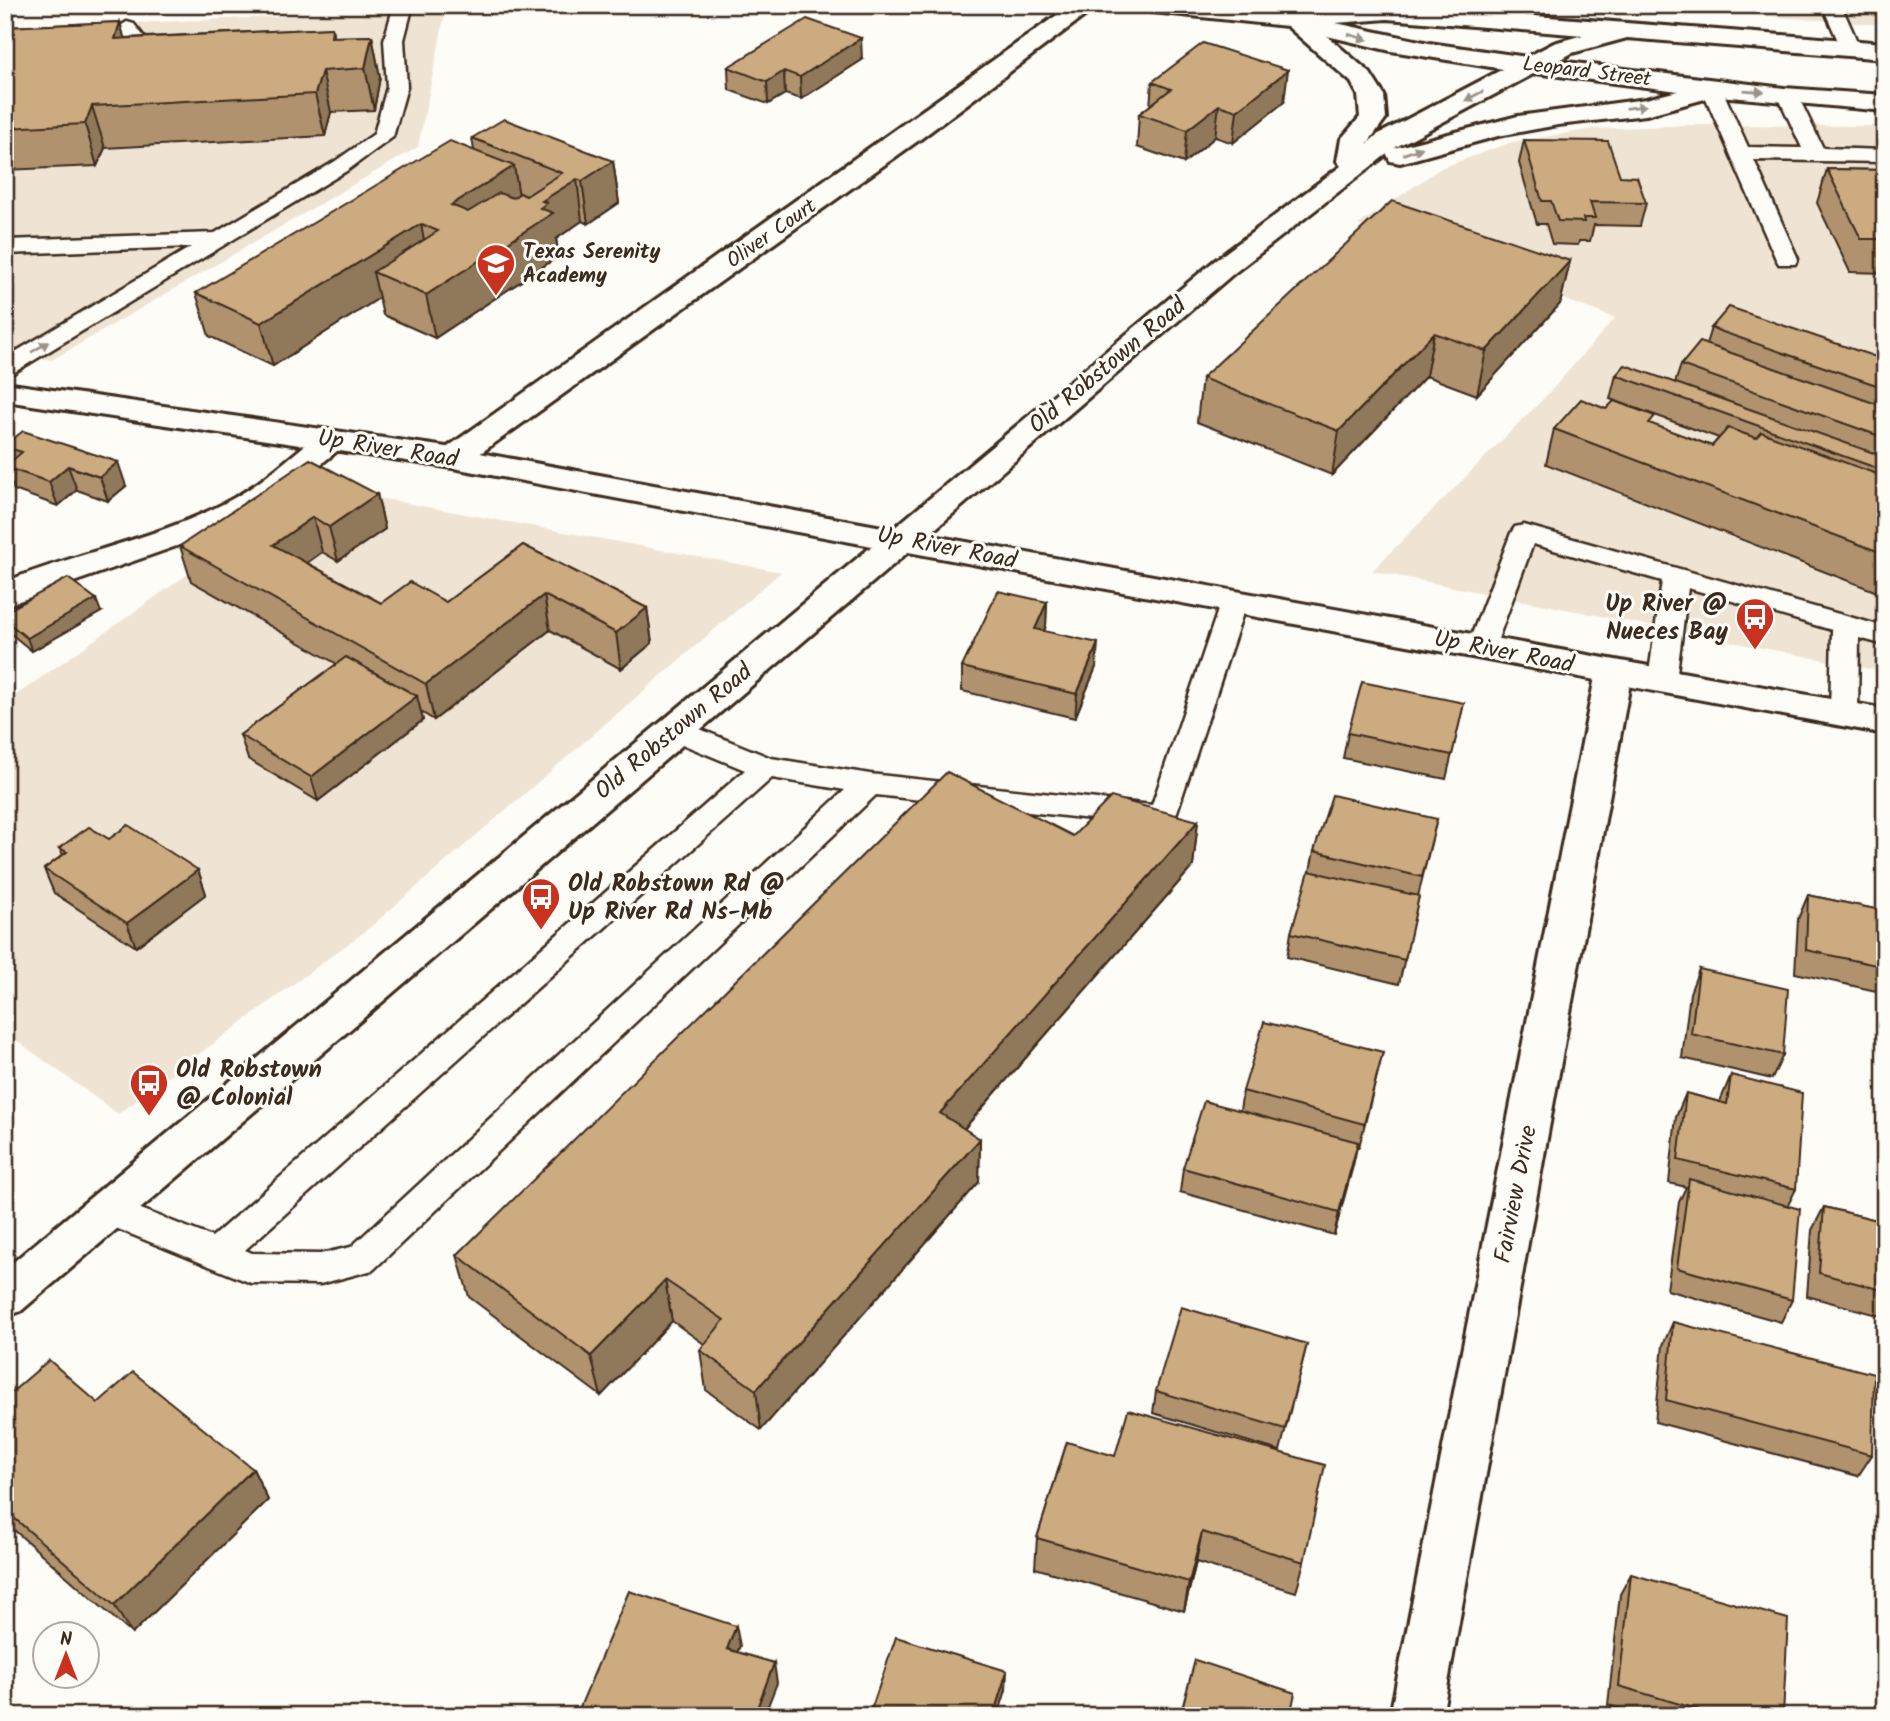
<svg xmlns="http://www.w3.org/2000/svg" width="1890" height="1721" font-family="Kalam,sans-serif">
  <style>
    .built { fill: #efe4d3 }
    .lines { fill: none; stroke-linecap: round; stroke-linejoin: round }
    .lane-casing { stroke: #3b2a1e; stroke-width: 5 }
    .street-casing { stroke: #3b2a1e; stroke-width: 6 }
    .secondary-casing { stroke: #3b2a1e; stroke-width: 6 }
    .lane { fill: #fdfcf7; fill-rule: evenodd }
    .street { fill: #fdfcf7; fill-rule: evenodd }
    .secondary { fill: #fdfcf7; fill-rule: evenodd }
    .wall { fill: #b0936e; stroke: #3b2a1e; stroke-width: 2 }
    .shaded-wall { fill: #90785a; stroke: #3b2a1e; stroke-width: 2 }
    .building { fill: #cdab80; stroke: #3b2a1e; stroke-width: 2 }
    .oneway { fill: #9c938a }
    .labels { text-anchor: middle; stroke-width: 6; stroke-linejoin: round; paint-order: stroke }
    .far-street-label { font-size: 21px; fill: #3b2a1e; stroke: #fdfcf7 }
    .far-poi-label { font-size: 21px; font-weight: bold; fill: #3b2a1e; stroke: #fdfcf7; text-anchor: start }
    .street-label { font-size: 24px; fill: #3b2a1e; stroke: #fdfcf7 }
    .poi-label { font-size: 24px; font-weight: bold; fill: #3b2a1e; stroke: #fdfcf7; text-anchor: start }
  </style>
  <rect width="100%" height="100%" fill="#fdfcf7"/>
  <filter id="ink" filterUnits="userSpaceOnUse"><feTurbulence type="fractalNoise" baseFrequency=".0143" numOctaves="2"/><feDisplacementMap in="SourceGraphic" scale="14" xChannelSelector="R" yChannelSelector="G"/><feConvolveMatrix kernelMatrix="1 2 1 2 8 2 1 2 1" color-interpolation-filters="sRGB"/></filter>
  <g filter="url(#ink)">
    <!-- built -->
    <g class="built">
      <path d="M1615,5H1885V25Z"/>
      <path d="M446,9L418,147L52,360L5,352V29Z"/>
      <path d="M1690,125L1885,126V672L1372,571L1549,393L1615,318L1358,225L1441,168L1512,142L1594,129Z"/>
      <path d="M313,486L781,572L368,929L118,1114L5,1032V703Z"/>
    </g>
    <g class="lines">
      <!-- lane casing -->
      <g class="lane-casing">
        <g id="lane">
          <path d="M5,5H15L12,13L5,15Z"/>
          <path d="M394,5H413L404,40L407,87L393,137L348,170L13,373L5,375V358L191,247L5,254V240L215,233L334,162L374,134L387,87L384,40Z"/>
          <path d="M1290,5H1309L1300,23L1293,25L1283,19Z"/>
          <path d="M1822,5H1841L1860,48L1857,52H1843Z"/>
          <path d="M127,22L134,24L145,38L179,44L182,48L172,54L132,47L117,28Z"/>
          <path d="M1711,81L1718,83L1721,87L1748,147L1802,148L1777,94L1780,90H1794L1797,94L1823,148L1885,150V162L1754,160L1798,259L1795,264H1779L1776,259L1701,87L1704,83Z"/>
          <path d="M1524,525L1885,627V645L1859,638L1858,714L1854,721L1844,724L1834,721L1830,714L1832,630L1688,588L1676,680L1672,687L1662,689L1652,687L1648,680L1662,581L1533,544L1495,647L1491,653L1481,656L1471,653L1467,647L1511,533L1515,527Z"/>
          <path d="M1234,592L1243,595L1247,601L1173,824L1163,827L876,795L373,1270L320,1284L251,1283L96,1220L91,1210L96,1200L108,1196L212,1237L745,770L665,737L661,730L665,723L675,720L685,723L771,758L870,774L1152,805L1221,601L1225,595ZM772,778L845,790L351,1247L320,1254L252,1253L245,1250Z"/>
        </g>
      </g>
      <!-- street casing -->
      <g class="street-casing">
        <g id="street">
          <path d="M1071,5H1099L919,140L464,465L453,468L442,465L437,458L442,451Z"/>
          <path d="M331,430L342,433L347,440L342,447L284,494L249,517L191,541L5,606V582C80,551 163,538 234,498C265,481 292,455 320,433Z"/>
          <path d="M1614,660L1627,664L1632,672L1442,1716H1390L1596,672L1601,664Z"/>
        </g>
      </g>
      <!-- secondary casing -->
      <g class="secondary-casing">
        <path id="secondary" d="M1141,5H1229L1293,12L1395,5L1885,43V59L1627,38L1572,53L1558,61L1784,88L1885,95V111L1708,95L1705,99L1646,115L1558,125L1498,136L1400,163L1390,161L1387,154L1233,274L928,535L1885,709V734L908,552L21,1311L5,1317V1269L872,546L453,468L5,401V383L453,448L893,529L1213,262L1341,166L1337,161L1341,139L1360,117L1358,95L1351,82L1287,26L1153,12L1144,10ZM1387,19L1583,35L1554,43L1527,57L1429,43L1336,23ZM1327,36L1391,51L1503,69L1377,135L1367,144L1386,118L1384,95L1370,73ZM1535,73L1678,91L1646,99L1518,116L1394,148Z"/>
      </g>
      <!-- lane -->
      <use href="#lane" class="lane"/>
      <!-- street -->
      <use href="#street" class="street"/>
      <!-- secondary -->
      <use href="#secondary" class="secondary"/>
    </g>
    <!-- wall -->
    <g class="wall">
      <path d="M120,22L124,38L332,28L334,37L372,36L380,77L374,110L331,112L325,136L105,148L97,166L5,170V27Z"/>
      <path d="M862,60L801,99L785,94L768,104L729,90L728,67Z"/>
      <path d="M1152,82L1284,102L1233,143L1215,137L1184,163L1137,147L1139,114L1150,106Z"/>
      <path d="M472,138L613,161L619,203L588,224L582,221L556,239L559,256L435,338L383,315L379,298L273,366L209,336L196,293L474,150Z"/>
      <path d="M1524,140L1620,176L1646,203L1640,226L1594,225L1590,241H1579L1578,245L1552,244L1546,224H1537L1519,163Z"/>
      <path d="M1827,169L1885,170V273L1850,272L1817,203Z"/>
      <path d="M1570,261L1560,304L1477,395L1426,376L1332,475L1197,422L1202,378Z"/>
      <path d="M1711,328L1885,360V595L1546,464L1554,429L1606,409L1712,446L1719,438L1610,399L1616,375L1675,383L1681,365L1706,344Z"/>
      <path d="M5,445L126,486L108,501L77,490L58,506L14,490L5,468V466L10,462L5,449Z"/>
      <path d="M377,494L385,529L338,561L322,552L307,563L381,603L446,602L523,545L647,608L652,643L621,669L550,630L434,720L421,712L423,720L318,801L248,759L240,735L337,664L191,581L180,546Z"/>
      <path d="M1047,602L1046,626L1044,631L1096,667L1075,718L962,691V667Z"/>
      <path d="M5,612H101L32,651L5,629Z"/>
      <path d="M1464,703L1446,779L1343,758L1348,733Z"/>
      <path d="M1437,819L1418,896H1419L1399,984L1287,957L1291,933L1310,871L1314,851Z"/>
      <path d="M1198,821L1193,866L964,1129L980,1139L979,1182L761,1430L706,1390L700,1350L704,1344L672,1321L601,1396L469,1297L457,1255L1073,836Z"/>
      <path d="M109,839L198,870L206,894L136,947L54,893L44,869L63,855L59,848Z"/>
      <path d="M1808,895L1885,911V993L1795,973L1798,919Z"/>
      <path d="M1699,969L1783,1055L1772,1079L1682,1058L1690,993Z"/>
      <path d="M1383,1052L1359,1147L1357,1146L1334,1235L1180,1192L1183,1168L1240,1110L1243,1091Z"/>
      <path d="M1731,1075L1796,1189L1788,1205L1792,1300L1781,1322L1667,1290L1679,1202L1686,1187L1669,1183L1676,1117L1686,1093L1720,1102L1721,1099Z"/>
      <path d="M1824,1207L1885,1222V1317L1807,1296L1812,1230Z"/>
      <path d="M1673,1322L1872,1455L1858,1476L1655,1422L1663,1345Z"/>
      <path d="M1307,1344L1280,1451L1153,1413L1156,1391Z"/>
      <path d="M5,1398L98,1403L253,1469L268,1500L132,1634L5,1522Z"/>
      <path d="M1067,1442L1304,1562L1296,1592L1196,1562L1184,1611L1035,1568L1037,1538Z"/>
      <path d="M1631,1574L1783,1716H1644L1608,1705L1620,1594Z"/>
    </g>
    <!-- shaded-wall -->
    <g class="shaded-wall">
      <path d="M120,22L131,63L115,39Z"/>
      <path d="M372,36L380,77L374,110L365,68Z"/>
      <path d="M861,38L862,60L801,99L800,77Z"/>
      <path d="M1288,70L1284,102L1233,143L1237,111Z"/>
      <path d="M322,71L331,112L325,136L315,94Z"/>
      <path d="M784,71L785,94L768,104L767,82Z"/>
      <path d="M1219,105L1215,137L1184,163L1187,130Z"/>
      <path d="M92,106L105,148L97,166L85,124Z"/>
      <path d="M613,161L619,203L588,224L582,181Z"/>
      <path d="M514,166L521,208L459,248L451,205Z"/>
      <path d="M577,179L582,221L556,239L559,256L435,338L426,295L540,208L542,201Z"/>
      <path d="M421,224L429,267L373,272L379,298L273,366L261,323Z"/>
      <path d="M1570,261L1560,304L1477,395L1486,351Z"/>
      <path d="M1434,333L1426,376L1332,475L1339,431Z"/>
      <path d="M118,462L126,486L108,501L100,477Z"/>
      <path d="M68,466L77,490L58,506L49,482Z"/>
      <path d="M377,494L385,529L338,561L329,527Z"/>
      <path d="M313,517L322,552L283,580L273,545Z"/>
      <path d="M544,595L550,630L434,720L426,684Z"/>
      <path d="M96,599L101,612L32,651L27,638Z"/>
      <path d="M1047,602L1046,626L1034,653L1035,629Z"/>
      <path d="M647,608L652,643L621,669L616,633Z"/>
      <path d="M1098,643L1096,667L1075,718L1077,694Z"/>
      <path d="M417,696L423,720L318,801L311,777Z"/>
      <path d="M1198,821L1193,866L940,1156V1113Z"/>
      <path d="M198,870L206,894L136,947L127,923Z"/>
      <path d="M5,1061L11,1073L5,1082Z"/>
      <path d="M980,1139L979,1182L761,1430L756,1390Z"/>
      <path d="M1358,1142L1353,1166L1334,1235L1339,1212Z"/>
      <path d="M665,1280L672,1321L601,1396L591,1356Z"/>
      <path d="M253,1469L268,1500L132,1634L114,1605Z"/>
      <path d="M1202,1532L1196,1562L1184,1611L1189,1582Z"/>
      <path d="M736,1626L740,1646L730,1668L727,1649Z"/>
      <path d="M774,1663L777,1683L764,1716H754Z"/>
      <path d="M1007,1671L1006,1690L998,1716H993Z"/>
    </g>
    <!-- building -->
    <g class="building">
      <path d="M807,19L861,38L800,77L784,71L767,82L728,67Z"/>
      <path d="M120,22L115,39L332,28L331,37L372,36L365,68L322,71L315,94L92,106L85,124L5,128V27Z"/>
      <path d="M1203,43L1288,70L1237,111L1219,105L1187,130L1139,114L1171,89L1152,82Z"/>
      <path d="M504,119L613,161L582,181L577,179L542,201L547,203L540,208L553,213L426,295L373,272L438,231L421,224L261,323L196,293L450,141L514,166L451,205L468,212L499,193L513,198L520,193L526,196L562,173L472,138Z"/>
      <path d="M1524,140L1608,141L1620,176L1637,177L1646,203L1590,202L1595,218H1583L1584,222L1558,221L1551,201H1542Z"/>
      <path d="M1827,169L1885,170V239H1861Z"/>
      <path d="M1392,201L1570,261L1486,351L1434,333L1339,431L1202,378Z"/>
      <path d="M1729,307L1885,360V388L1711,328Z"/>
      <path d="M1700,342L1885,407V438L1681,365Z"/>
      <path d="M1625,365L1885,457V471L1616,375Z"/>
      <path d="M1581,399L1606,409L1614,401L1655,416L1649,423L1712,446L1728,428L1756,438L1761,432L1885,477V554L1554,429Z"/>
      <path d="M23,431L118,462L100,477L68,466L49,482L5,467L22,452L5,447V445Z"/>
      <path d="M310,459L377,494L329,527L313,517L273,545L381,603L410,582L446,602L523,545L647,608L616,633L544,595L426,684L180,546Z"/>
      <path d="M68,578L96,599L27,638L5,620V612Z"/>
      <path d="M998,591L1047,602L1035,629L1098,643L1077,694L962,667Z"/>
      <path d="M346,657L417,696L311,777L240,735Z"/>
      <path d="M1362,682L1464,703L1452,755L1348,733Z"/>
      <path d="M947,772L1073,836L1111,797L1198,821L940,1113L980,1139L756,1390L700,1350L724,1320L665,1280L591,1356L457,1255Z"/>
      <path d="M1332,795L1437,819L1422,877L1314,851Z"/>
      <path d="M128,825L198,870L127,923L44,869L67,852L59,848L89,827L109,839Z"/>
      <path d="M1309,871L1419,896L1405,960L1291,933Z"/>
      <path d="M1808,895L1885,911V967L1806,950Z"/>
      <path d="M1699,969L1788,989L1783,1055L1691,1034Z"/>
      <path d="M1264,1022L1383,1052L1364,1124L1243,1091Z"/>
      <path d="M1731,1075L1802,1093L1796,1189L1678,1160L1686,1093L1727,1104Z"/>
      <path d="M1204,1101L1358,1142L1339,1212L1183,1168Z"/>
      <path d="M1689,1179L1800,1209L1792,1300L1677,1268Z"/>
      <path d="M1824,1207L1885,1222V1291L1819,1273Z"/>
      <path d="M1181,1307L1307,1344L1285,1429L1156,1391Z"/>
      <path d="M1673,1322L1874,1374L1872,1455L1666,1400Z"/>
      <path d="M49,1360L98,1403L133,1372L253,1469L114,1605L5,1510V1398Z"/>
      <path d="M1128,1410L1325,1465L1304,1562L1202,1532L1189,1582L1037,1538L1067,1442L1115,1456Z"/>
      <path d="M1631,1574L1788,1619L1783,1716H1720L1619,1686Z"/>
      <path d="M629,1591L736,1626L727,1649L774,1663L754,1716H584L577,1714Z"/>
      <path d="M896,1637L1007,1671L993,1716H869Z"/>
      <path d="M1195,1660L1295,1693L1290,1716H1180Z"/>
    </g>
    <!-- one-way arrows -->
    <defs><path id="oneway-solid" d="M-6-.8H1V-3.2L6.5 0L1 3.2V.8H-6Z" transform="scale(1.75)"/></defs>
    <g class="oneway">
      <use href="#oneway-solid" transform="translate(1358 37) rotate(16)"/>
      <use href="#oneway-solid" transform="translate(1754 91) rotate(5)"/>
      <use href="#oneway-solid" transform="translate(1474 96) rotate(152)"/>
      <use href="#oneway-solid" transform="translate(1636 107) rotate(-7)"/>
      <use href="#oneway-solid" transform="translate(1413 151) rotate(-19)"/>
      <use href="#oneway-solid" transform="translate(40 347) rotate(-31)"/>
    </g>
  </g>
  <!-- icons -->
  <defs>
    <g id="school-pin" transform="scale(2.0125)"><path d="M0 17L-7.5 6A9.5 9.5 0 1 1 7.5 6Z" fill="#c8321e" stroke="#fdfcf7"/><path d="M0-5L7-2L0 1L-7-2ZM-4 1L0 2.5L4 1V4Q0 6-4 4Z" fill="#fff"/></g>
    <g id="bus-pin" transform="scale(2.0125)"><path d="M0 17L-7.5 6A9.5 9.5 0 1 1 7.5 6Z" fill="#c8321e" stroke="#fdfcf7"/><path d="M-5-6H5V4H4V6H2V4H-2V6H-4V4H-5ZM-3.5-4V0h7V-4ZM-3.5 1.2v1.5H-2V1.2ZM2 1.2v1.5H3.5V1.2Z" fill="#fff"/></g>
  </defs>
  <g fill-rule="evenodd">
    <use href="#school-pin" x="496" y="263"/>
    <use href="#bus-pin" x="1755" y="617"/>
    <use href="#bus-pin" x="541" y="897"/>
    <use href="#bus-pin" x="149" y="1083"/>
  </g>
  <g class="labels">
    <!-- far-street labels -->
    <g class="far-street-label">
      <text transform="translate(1587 71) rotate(7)" y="7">Leopard Street</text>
      <text transform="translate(771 233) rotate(-35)" y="7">Oliver Court</text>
    </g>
    <!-- far-poi labels -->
    <g class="far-poi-label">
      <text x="523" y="258">Texas Serenity<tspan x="523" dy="24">Academy</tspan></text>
    </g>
    <!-- street labels -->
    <g class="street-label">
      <text transform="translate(1107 365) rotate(-40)" y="8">Old Robstown Road</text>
      <text transform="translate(388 448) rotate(9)" y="8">Up River Road</text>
      <text transform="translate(947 547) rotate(11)" y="8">Up River Road</text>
      <text transform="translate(1504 651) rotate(11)" y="8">Up River Road</text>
      <text transform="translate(673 731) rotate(-40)" y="8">Old Robstown Road</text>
      <text transform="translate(1515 1194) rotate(-79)" y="8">Fairview Drive</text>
    </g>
    <!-- poi labels -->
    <g class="poi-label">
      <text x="1728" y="611" text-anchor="end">Up River @<tspan x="1728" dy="28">Nueces Bay</tspan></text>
      <text x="568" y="891">Old Robstown Rd @<tspan x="568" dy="28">Up River Rd Ns-Mb</tspan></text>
      <text x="176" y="1077">Old Robstown<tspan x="176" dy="28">@ Colonial</tspan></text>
    </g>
  </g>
  <!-- margin -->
  <rect width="1890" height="1721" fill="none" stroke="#fdfcf7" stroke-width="28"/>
  <rect x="14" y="14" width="1862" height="1693" fill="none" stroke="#3b2a1e" stroke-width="2.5" filter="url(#ink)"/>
  <!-- north arrow -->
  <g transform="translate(66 1655)"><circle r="33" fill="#fdfcf7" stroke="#afa8a0" stroke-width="2"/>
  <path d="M0-5L12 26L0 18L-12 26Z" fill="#c8321e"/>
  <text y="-10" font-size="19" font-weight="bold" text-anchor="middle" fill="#3b2a1e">N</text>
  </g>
</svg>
